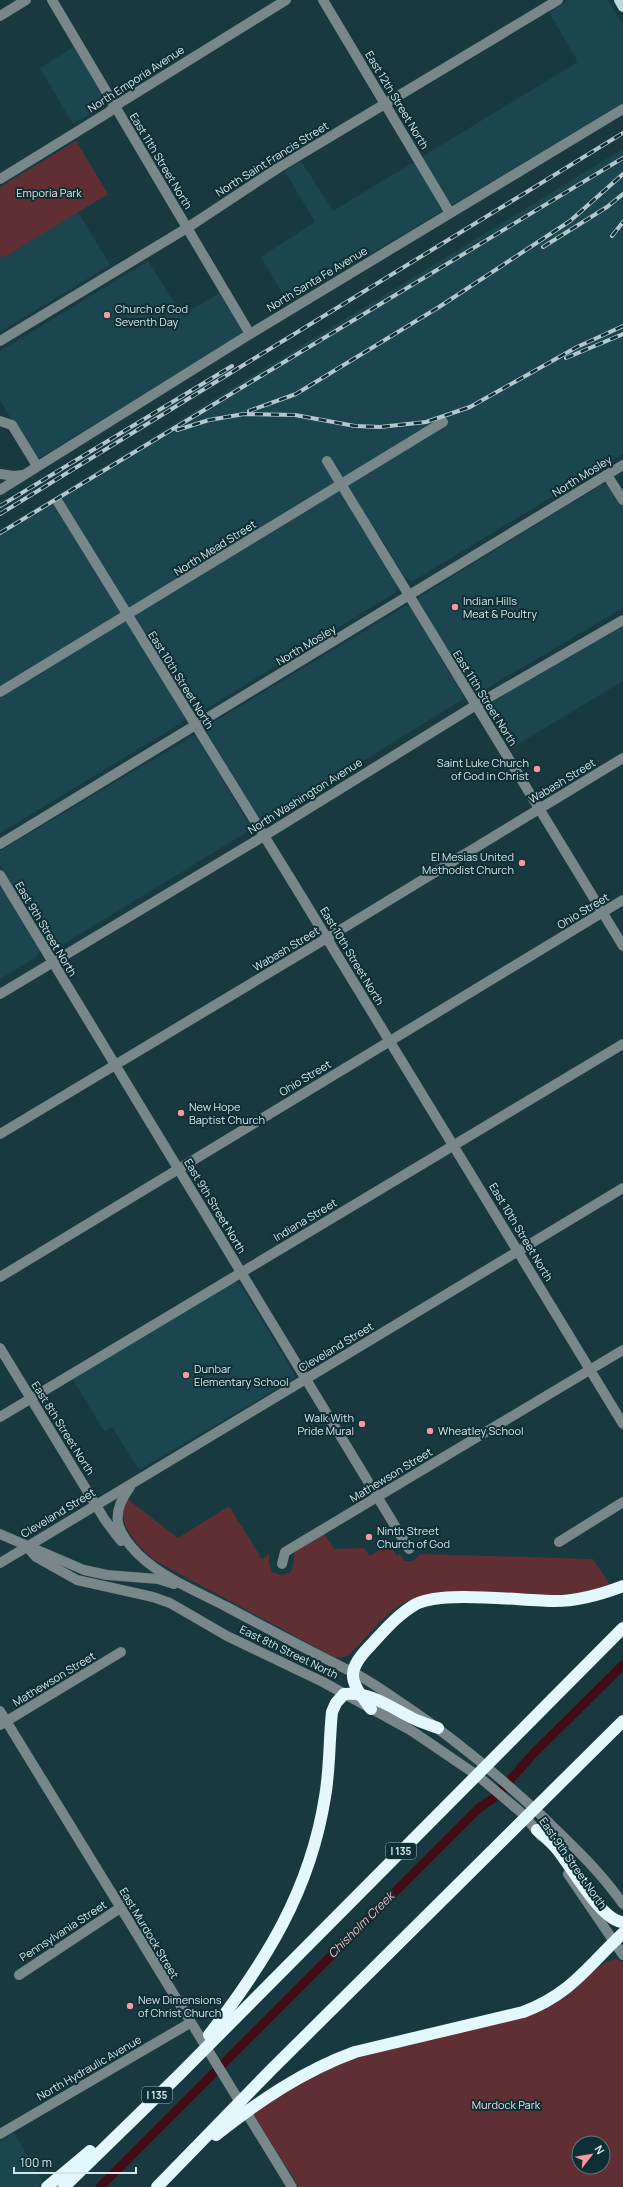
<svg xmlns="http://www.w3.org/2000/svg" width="623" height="2187" font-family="Manrope,sans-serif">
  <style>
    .built { fill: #1c464f }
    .green { fill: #5f2f34; fill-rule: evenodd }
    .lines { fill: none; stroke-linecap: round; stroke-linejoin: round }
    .canal { stroke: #420b16; stroke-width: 9 }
    .minor { stroke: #78878a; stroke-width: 10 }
    .major { stroke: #bcdae1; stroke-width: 10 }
    .highway { stroke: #e2f8fd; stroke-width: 12 }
    .rail-casing { stroke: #b3c7cc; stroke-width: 4 }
    .rail { stroke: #0e2f36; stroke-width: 2.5; stroke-dasharray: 8; stroke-linecap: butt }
    .poi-dot { fill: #f49aa2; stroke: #0e2f36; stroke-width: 1.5 }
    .labels { text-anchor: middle; stroke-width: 4; stroke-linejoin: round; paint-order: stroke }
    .shield { fill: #0e2f36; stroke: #99afb4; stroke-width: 1 }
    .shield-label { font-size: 10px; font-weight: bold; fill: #d4e6ea }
    .street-label { font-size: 11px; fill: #d4e6ea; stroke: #0e2f36 }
    .park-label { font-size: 11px; fill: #f2ddde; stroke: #0e2f36 }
    .poi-label { font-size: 11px; fill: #d4e6ea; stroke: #0e2f36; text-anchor: start }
    .water-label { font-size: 12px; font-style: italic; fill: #f4b9bd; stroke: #0e2f36 }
  </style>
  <rect width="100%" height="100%" fill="#193940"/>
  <!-- built -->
  <g class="built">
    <path d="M569,0H608L623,25V103L288,303L261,257L315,222L285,171L301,161L333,211L578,62L549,12Z"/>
    <path d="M74,47L105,99L106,102L104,106L73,124L40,68Z"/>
    <path d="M623,149V454L413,581L405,578L380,536L371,541L397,584L396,592L203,711L196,713L192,711L184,715V720L180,724L0,833V530Z"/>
    <path d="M78,212L110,265L0,332V254L3,258Z"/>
    <path d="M148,261L182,315L220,293L243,333L36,460L0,400V351Z"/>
    <path d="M606,484L614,490L623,505V608L479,693H476L473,691L418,601L419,597L601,485Z"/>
    <path d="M407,605L412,610L464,697L463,699L265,822H261L207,732L209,725Z"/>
    <path d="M623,623V681L510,749L487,709V705Z"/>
    <path d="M194,735L197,737L252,829L57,948L52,947L0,865V851Z"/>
    <path d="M0,885L40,950L36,957L0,979Z"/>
    <path d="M234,1282L240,1284L296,1377L139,1470L112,1427L104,1431L72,1378Z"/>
    <path d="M14,2133L43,2183L37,2187H0V2141Z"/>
  </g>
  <!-- green -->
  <g class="green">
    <path d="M76,141L108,194L3,258L0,254V187Z"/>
    <path d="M126,1498L178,1538L229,1506L262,1559L269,1554V1563L272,1572L281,1575L290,1573L293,1566L295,1551L324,1534L334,1549L364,1548L370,1556L389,1544L397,1556L400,1554L405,1561H413L421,1554L593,1559L611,1586C600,1589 587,1595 576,1596C528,1599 444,1580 404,1603C382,1615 367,1638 349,1655L340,1658L334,1657L154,1560C136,1544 115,1524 126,1498Z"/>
    <path d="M616,1959L623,1962V2187H299L253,2114C285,2089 322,2071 360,2056L533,2014C547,2007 560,2001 572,1992C586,1981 597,1962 616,1959ZM579,2143H603V2167H579Z"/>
  </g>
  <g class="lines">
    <!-- canal -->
    <path class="canal" d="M100,2187L479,1808L495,1797L533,1754L623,1665"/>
    <!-- minor -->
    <g class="minor">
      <path d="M52,0L250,334"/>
      <path d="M323,0L450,213"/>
      <path d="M0,16L26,0"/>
      <path d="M0,179L109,112L115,106L286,0"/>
      <path d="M0,341L187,228L278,168L558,0"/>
      <path d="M0,421L12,425L37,466"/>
      <path d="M327,461L623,946"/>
      <path d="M0,474L14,476L22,475"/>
      <path d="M607,475L623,500"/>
      <path d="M0,490L250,334L623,109"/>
      <path d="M58,502L295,886L623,1424"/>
      <path d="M0,692L443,422"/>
      <path d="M0,844L623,465"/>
      <path d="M0,875L409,1549"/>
      <path d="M0,994L264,836L476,705L623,620"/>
      <path d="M0,1134L327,938L623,758"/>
      <path d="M0,1277L623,900"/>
      <path d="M0,1348L105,1520L121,1541"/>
      <path d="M0,1417L623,1044"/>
      <path d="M130,1487C110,1514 115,1531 139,1555C163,1578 198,1592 227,1607C268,1629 310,1651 352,1672C371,1681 389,1695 406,1706C455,1739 499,1776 542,1816C571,1844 600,1871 623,1904"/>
      <path d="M0,1534L84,1570L107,1575L158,1579L174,1584"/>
      <path d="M559,1542L623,1502"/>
      <path d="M27,1547L36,1557L77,1580L153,1597L170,1603L227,1636L323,1682L412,1731L478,1776L523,1814L541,1836"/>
      <path d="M0,1563L623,1188"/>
      <path d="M282,1564L285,1552L623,1350"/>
      <path d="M0,1711L292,2187"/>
      <path d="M0,1725L121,1652"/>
      <path d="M568,1874L623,1955"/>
      <path d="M19,1975L120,1908"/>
      <path d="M0,2134L190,2023"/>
    </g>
    <!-- major -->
    <path class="major" d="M619,0L623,7"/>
    <!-- highway -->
    <g class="highway">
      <path d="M371,1709C351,1682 344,1673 369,1647C384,1631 397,1615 416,1604C444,1590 521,1601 555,1601C578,1601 602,1594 623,1586"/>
      <path d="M537,1830C544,1836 551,1842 557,1849C571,1866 602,1922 623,1922"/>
      <path d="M209,2035C266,1961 310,1891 325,1797C330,1769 329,1740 332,1712L336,1703L344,1694C370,1691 390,1707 412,1718C420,1722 430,1725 438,1728"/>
      <path d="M216,2135C259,2101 303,2071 355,2052L523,2012C570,1995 588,1966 623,1933"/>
      <path d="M47,2187L90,2151"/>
      <path d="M64,2187L179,2075L623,1628"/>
      <path d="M157,2187L272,2069L623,1721"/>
    </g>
    <!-- rail casing -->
    <g class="rail-casing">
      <g id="rail">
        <path d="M612,236L623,222"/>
        <path d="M543,247L607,207L623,194"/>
        <path d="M566,358L623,334"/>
        <path d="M249,411L296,394L439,307L570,221L623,174"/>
        <path d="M177,430L209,420L244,414L295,415L355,426L380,427L426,422L470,407L577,347L623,326"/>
        <path d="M0,506L232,366"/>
        <path d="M0,514L623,133"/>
        <path d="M0,533L623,158"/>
      </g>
    </g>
    <!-- rail -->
    <use href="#rail" class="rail"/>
  </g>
  <!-- markers -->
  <g class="poi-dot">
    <circle cx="107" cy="315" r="4"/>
    <circle cx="455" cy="607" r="4"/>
    <circle cx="537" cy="769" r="4"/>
    <circle cx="522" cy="863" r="4"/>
    <circle cx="181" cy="1113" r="4"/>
    <circle cx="186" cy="1375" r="4"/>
    <circle cx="362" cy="1424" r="4"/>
    <circle cx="430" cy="1431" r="4"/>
    <circle cx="369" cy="1537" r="4"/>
    <circle cx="130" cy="2006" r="4"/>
  </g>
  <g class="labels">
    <!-- shield labels -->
    <g class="shield">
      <rect x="386" y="1843" width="30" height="16" rx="3"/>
      <rect x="142" y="2087" width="30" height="16" rx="3"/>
    </g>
    <g class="shield-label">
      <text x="401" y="1855">I 135</text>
      <text x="157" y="2099">I 135</text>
    </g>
    <!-- street labels -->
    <g class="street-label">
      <text transform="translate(136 79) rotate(-33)" y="4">North Emporia Avenue</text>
      <text transform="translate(397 100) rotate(59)" y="4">East 12th Street North</text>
      <text transform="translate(272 159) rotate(-32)" y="4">North Saint Francis Street</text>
      <text transform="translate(161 161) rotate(59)" y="4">East 11th Street North</text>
      <text transform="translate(317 279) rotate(-31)" y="4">North Santa Fe Avenue</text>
      <text transform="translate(582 476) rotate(-32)" y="4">North Mosley</text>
      <text transform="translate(215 548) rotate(-32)" y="4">North Mead Street</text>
      <text transform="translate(306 645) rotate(-31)" y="4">North Mosley</text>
      <text transform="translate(181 680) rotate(58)" y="4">East 10th Street North</text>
      <text transform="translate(485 698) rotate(58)" y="4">East 11th Street North</text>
      <text transform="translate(562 781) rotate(-31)" y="4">Wabash Street</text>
      <text transform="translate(305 796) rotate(-32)" y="4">North Washington Avenue</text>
      <text transform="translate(583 911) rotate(-31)" y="4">Ohio Street</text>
      <text transform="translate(46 929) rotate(59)" y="4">East 9th Street North</text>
      <text transform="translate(286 949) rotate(-31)" y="4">Wabash Street</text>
      <text transform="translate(352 956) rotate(59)" y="4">East 10th Street North</text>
      <text transform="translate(305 1078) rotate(-31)" y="4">Ohio Street</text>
      <text transform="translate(215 1206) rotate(59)" y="4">East 9th Street North</text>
      <text transform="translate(305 1220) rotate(-31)" y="4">Indiana Street</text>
      <text transform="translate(521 1232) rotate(59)" y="4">East 10th Street North</text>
      <text transform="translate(336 1347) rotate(-31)" y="4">Cleveland Street</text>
      <text transform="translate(63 1428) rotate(58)" y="4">East 8th Street North</text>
      <text transform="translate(391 1475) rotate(-31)" y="4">Mathewson Street</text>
      <text transform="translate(58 1513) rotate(-31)" y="4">Cleveland Street</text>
      <text transform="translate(289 1652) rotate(26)" y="4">East 8th Street North</text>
      <text transform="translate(54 1679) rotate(-31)" y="4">Mathewson Street</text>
      <text transform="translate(573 1863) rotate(55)" y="4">East 9th Street North</text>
      <text transform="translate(63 1931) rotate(-33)" y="4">Pennsylvania Street</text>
      <text transform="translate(149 1933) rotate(59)" y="4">East Murdock Street</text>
      <text transform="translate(89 2068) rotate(-30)" y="4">North Hydraulic Avenue</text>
    </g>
    <!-- park labels -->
    <g class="park-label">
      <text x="49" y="197">Emporia Park</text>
      <text x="506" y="2109">Murdock Park</text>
    </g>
    <!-- poi labels -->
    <g class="poi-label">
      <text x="115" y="313">Church of God<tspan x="115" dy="13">Seventh Day</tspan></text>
      <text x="463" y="605">Indian Hills<tspan x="463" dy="13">Meat &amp; Poultry</tspan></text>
      <text x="529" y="767" text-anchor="end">Saint Luke Church<tspan x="529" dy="13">of God in Christ</tspan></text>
      <text x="514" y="861" text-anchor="end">El Mesias United<tspan x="514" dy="13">Methodist Church</tspan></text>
      <text x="189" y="1111">New Hope<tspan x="189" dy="13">Baptist Church</tspan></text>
      <text x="194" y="1373">Dunbar<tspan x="194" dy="13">Elementary School</tspan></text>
      <text x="354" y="1422" text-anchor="end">Walk With<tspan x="354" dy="13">Pride Mural</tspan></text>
      <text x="438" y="1435">Wheatley School</text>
      <text x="377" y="1535">Ninth Street<tspan x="377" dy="13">Church of God</tspan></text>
      <text x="138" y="2004">New Dimensions<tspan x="138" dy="13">of Christ Church</tspan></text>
    </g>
    <!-- water labels -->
    <g class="water-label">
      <text transform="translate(361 1925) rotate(-45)" y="4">Chisholm Creek</text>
    </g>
  </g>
  <!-- north arrow -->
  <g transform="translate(591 2155) rotate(59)"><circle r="19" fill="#0e2f36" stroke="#5d787e"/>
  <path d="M0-3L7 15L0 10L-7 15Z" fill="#f49aa2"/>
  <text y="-6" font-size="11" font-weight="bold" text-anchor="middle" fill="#d4e6ea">N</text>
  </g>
  <!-- scale -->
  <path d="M14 2167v6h122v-6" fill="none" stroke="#d4e6ea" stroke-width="2"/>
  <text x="20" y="2167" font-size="12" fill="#d4e6ea" stroke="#0e2f36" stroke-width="3" paint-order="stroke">100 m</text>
</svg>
